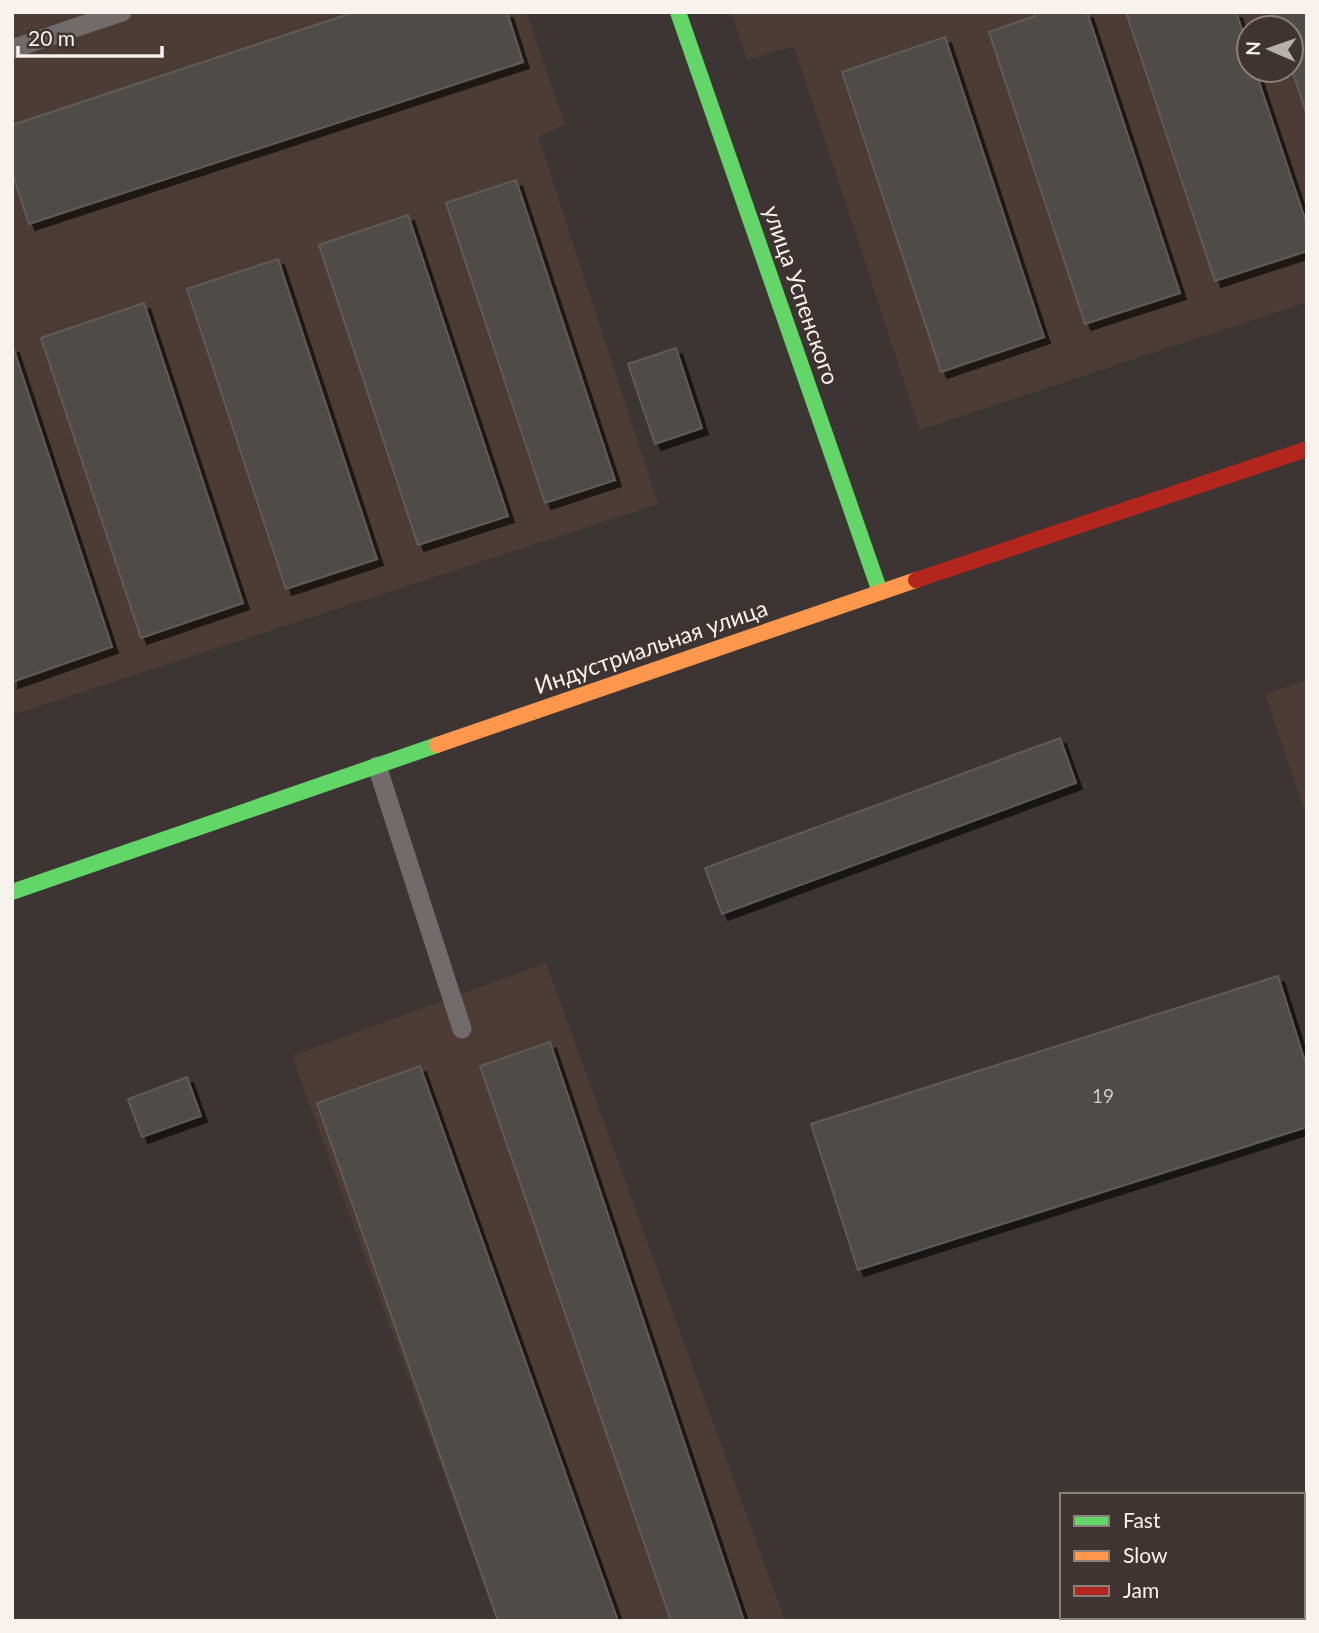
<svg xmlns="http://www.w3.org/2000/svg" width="1319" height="1633" font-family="Lato,sans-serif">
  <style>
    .built { fill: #4c3c35; fill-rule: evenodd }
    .building { fill: #4f4b49; stroke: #5f5b59; stroke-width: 2; filter: url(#shadow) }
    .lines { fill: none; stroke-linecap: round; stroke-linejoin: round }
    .lane { stroke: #716c6b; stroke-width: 19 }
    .fast { stroke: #63d668; stroke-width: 16 }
    .slow { stroke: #ff974d; stroke-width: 16 }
    .jam { stroke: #b3261e; stroke-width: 16 }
    .labels { text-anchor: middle; stroke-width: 5; stroke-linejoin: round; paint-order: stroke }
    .number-label { font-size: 19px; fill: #cec8c6 }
    .street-label { font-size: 23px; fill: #f8f2ef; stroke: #3f3430 }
  </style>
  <defs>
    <filter id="shadow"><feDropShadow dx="6" dy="6" stdDeviation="0" flood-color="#0009"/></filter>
  </defs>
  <rect width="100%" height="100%" fill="#3c3534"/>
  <!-- built -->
  <g class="built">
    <path d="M12,12H526L565,125L538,136L658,504L12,715Z"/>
    <path d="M731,12H1307V302L920,430L794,46L747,60ZM1249,28H1291V70H1249Z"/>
    <path d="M1307,680V818L1265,694Z"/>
    <path d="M546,963L785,1621H497L292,1056Z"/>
  </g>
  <!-- building -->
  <g class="building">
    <path d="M355,12H507L523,62L29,224L12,172V125Z"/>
    <path d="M1034,12H1087L1180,293L1085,324L989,32L1035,16Z"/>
    <path d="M1126,12H1236L1249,50V70H1255L1307,225V251L1215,281Z"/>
    <path d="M1273,12H1307V115L1291,67V28H1278Z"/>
    <path d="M945,37L1044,337L941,372L842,72Z"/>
    <path d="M516,180L615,480L545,503L446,203Z"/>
    <path d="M408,215L508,516L418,545L319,245Z"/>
    <path d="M278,259L377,559L286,589L187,289Z"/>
    <path d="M144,303L243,603L141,638L41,338Z"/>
    <path d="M13,347L112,647L12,682V347Z"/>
    <path d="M676,348L702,428L655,444L628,364Z"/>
    <path d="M1060,738L1076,783L722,914L705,868Z"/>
    <path d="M1278,976L1307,1068V1127L858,1270L811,1124Z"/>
    <path d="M550,1042L744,1621H671L480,1066Z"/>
    <path d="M420,1066L618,1621H498L317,1103Z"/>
    <path d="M187,1077L201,1116L142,1137L128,1099Z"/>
  </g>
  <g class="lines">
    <!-- lane -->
    <g class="lane">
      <path d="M12,49L122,12"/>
      <path d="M377,766L462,1029"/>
    </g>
    <!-- fast -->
    <g class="fast">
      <path d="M678,12L880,592"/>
      <path d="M12,892L437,745"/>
    </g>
    <!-- slow -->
    <path class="slow" d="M437,745L916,580"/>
    <!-- jam -->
    <path class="jam" d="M916,580L1307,449"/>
  </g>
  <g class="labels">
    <!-- number labels -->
    <g class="number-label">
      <text x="1103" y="1103">19</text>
    </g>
    <!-- street labels -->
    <g class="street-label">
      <text transform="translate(801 295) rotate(71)" y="8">улица Успенского</text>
      <text transform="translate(651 647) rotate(-19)" y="8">Индустриальная улица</text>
    </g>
  </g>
  <!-- border -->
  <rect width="1319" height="1633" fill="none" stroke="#f8f2ef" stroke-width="28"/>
  <!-- legend -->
  <rect x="1060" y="1493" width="245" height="126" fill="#3f3430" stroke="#89807c" stroke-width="2"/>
  <rect x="1074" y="1516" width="35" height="10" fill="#63d668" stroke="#89807c" stroke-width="2"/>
  <text x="1123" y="1528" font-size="21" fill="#f8f2ef">Fast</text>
  <rect x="1074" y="1551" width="35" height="10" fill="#ff974d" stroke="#89807c" stroke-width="2"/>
  <text x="1123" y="1563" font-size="21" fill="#f8f2ef">Slow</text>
  <rect x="1074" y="1586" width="35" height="10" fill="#b3261e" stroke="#89807c" stroke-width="2"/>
  <text x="1123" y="1598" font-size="21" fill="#f8f2ef">Jam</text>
  <!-- north arrow -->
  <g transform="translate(1270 49) rotate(272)"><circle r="33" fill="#3f3430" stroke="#89807c" stroke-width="2"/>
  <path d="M0-5L12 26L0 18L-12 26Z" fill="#b6b0ae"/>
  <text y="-10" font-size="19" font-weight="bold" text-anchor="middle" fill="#f8f2ef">N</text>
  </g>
  <!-- scale -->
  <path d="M18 46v10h144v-10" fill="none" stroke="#f8f2ef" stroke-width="3.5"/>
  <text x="28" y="46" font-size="21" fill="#f8f2ef" stroke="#3f3430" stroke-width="5" paint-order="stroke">20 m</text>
</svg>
